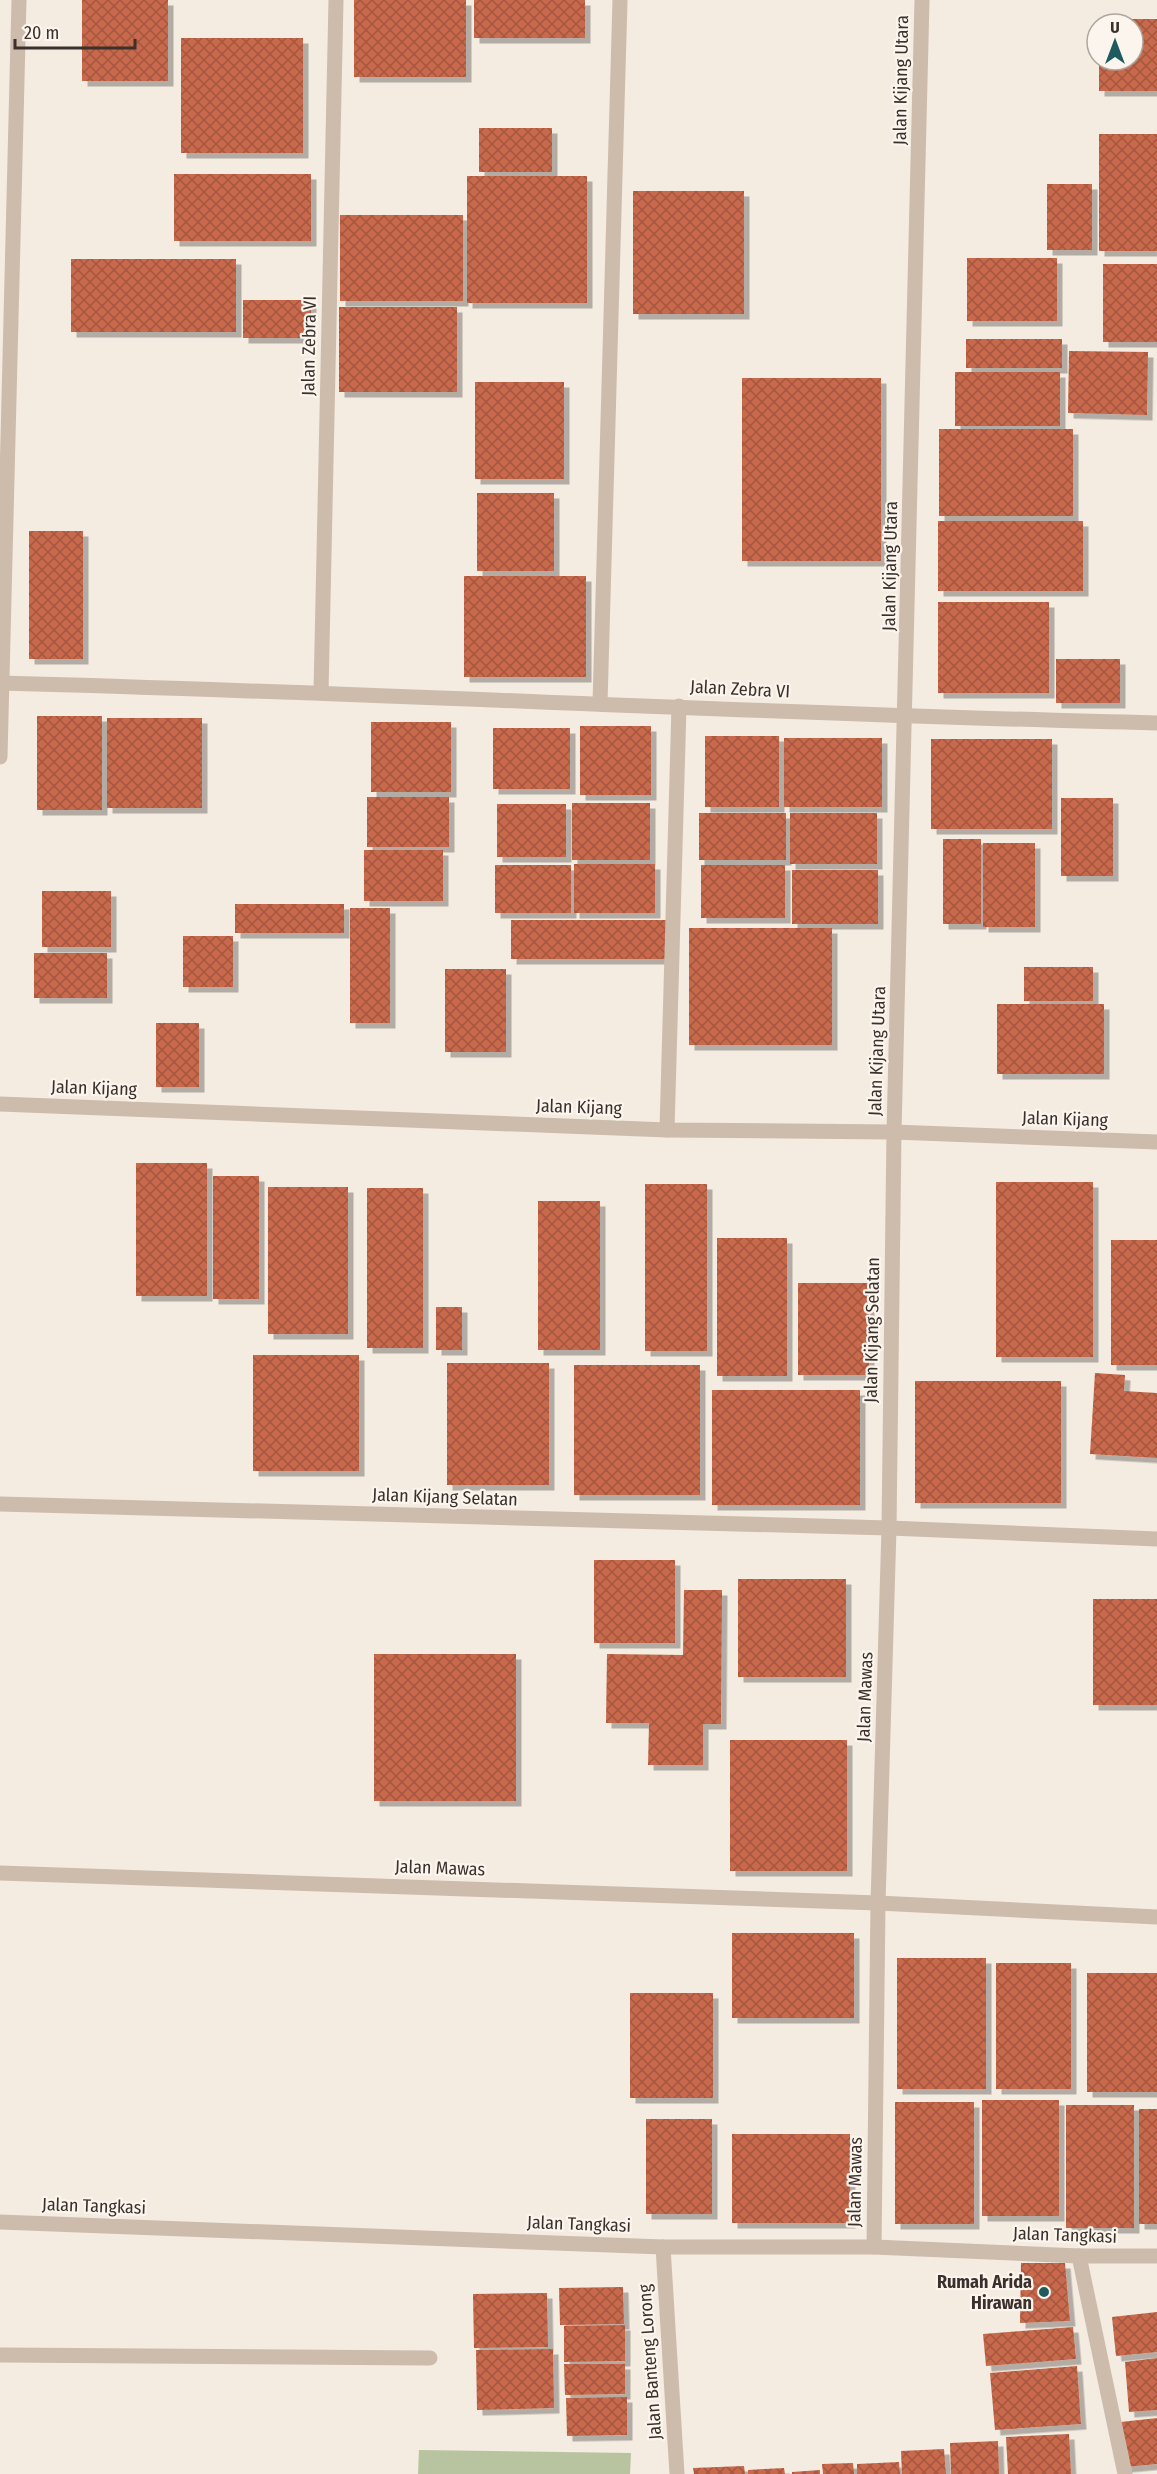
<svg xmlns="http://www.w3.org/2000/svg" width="1157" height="2474" font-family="'Fira Sans Condensed',sans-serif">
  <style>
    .pitch { fill: #b8c4a0 }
    .building { fill: url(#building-cross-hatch); filter: url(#shadow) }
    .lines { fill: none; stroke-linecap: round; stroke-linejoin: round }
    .service { stroke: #cdbbac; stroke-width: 15 }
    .minor { stroke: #cdbbac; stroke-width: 15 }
    .tertiary { stroke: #cdbbac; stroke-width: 15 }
    .poi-dot { fill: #1f5a5e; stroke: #fbf5ee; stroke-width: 2 }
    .labels { text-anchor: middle; stroke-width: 4.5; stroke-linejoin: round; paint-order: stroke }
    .street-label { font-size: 18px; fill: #3b302b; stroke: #fbf5ee }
    .poi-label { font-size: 18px; font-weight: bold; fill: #3b302b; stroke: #fbf5ee; text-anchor: end }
  </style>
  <defs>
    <pattern id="building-cross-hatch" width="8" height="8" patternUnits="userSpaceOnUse" patternTransform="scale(1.5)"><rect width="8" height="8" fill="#c8694b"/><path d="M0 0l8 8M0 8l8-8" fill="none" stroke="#a4573f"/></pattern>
    <filter id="shadow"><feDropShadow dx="5.5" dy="5.5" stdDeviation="0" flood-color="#0004"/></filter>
  </defs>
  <rect width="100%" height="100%" fill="#f4ebe1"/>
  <!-- pitch -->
  <path class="pitch" d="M419,2450L631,2453L630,2474H418Z"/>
  <!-- building -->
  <g class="building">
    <rect x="82" y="0" width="86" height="81"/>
    <rect x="354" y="0" width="112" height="77"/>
    <rect x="474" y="0" width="111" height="38"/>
    <path d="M1099,19H1157V91H1099V60H1133V24H1099Z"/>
    <rect x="181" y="38" width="122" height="115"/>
    <rect x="479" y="128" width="73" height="44"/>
    <rect x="1099" y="134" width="58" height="117"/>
    <rect x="174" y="174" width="137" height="67"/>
    <rect x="467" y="176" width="120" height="127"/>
    <rect x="1047" y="184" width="45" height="66"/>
    <rect x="633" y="191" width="111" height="123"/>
    <rect x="340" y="215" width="123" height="86"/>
    <rect x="967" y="258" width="90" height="63"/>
    <rect x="71" y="259" width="165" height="73"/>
    <rect x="1103" y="264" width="54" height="78"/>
    <rect x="243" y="300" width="68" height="38"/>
    <rect x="339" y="307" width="118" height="85"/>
    <rect x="966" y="339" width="96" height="29"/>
    <path d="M1069,351L1148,352L1147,415L1068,413Z"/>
    <rect x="955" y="372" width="105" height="54"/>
    <rect x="742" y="378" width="139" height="183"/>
    <rect x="475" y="382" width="89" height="97"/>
    <rect x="939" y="429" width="134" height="87"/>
    <rect x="477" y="493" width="77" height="78"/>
    <rect x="938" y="521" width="145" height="70"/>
    <rect x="29" y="531" width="54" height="128"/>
    <rect x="464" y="576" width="122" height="101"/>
    <rect x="938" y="602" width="111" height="91"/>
    <rect x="1056" y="659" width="64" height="44"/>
    <rect x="37" y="716" width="65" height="94"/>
    <rect x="107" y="718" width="95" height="90"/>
    <rect x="371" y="722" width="80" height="70"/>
    <rect x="580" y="726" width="71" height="69"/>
    <rect x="493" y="728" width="77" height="61"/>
    <rect x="705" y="736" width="74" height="71"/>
    <rect x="784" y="738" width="98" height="69"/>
    <rect x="931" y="739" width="121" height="90"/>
    <rect x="367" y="797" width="82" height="50"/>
    <rect x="1061" y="798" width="52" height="78"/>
    <rect x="572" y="803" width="78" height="57"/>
    <rect x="497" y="804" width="69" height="53"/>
    <rect x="699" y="813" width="87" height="47"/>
    <rect x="790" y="813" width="87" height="51"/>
    <rect x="943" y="839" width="38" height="85"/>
    <rect x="983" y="843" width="52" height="84"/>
    <rect x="364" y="850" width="79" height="51"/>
    <rect x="574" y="864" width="81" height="49"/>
    <rect x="495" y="865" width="76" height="48"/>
    <rect x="701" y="865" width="84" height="53"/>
    <rect x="792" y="870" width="86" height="54"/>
    <rect x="42" y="891" width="69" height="56"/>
    <rect x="235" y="904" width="109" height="29"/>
    <rect x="350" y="908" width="40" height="115"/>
    <rect x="511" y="920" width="156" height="39"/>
    <rect x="689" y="928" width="143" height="117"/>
    <rect x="183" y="936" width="50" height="51"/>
    <rect x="34" y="953" width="73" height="45"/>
    <rect x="1024" y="967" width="69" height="34"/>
    <rect x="445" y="969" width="61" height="83"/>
    <rect x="997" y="1004" width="107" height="70"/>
    <rect x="156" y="1023" width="43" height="64"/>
    <rect x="136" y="1163" width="71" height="133"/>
    <rect x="213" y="1176" width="46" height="123"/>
    <rect x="996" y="1182" width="97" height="175"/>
    <rect x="645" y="1184" width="62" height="167"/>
    <rect x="268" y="1187" width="80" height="147"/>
    <rect x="367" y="1188" width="56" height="160"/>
    <rect x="538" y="1201" width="62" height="149"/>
    <rect x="717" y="1238" width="70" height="138"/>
    <rect x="1111" y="1240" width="46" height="125"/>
    <rect x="798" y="1283" width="71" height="92"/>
    <rect x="436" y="1307" width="26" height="43"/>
    <rect x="253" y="1355" width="106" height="116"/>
    <rect x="447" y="1363" width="102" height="122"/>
    <rect x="574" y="1365" width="126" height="130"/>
    <path d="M1095,1373L1125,1375L1124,1391L1157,1393V1458L1090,1454Z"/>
    <rect x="915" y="1381" width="146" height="122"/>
    <rect x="712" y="1390" width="148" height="115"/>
    <rect x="594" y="1560" width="81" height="83"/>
    <rect x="738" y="1579" width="108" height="98"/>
    <path d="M684,1590H722L721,1724H703V1765H648L649,1723H606L607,1654L683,1655Z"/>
    <rect x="1093" y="1599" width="64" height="106"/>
    <rect x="374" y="1654" width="142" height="147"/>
    <rect x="730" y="1740" width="117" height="131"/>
    <rect x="732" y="1933" width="122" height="85"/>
    <rect x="897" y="1958" width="89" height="131"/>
    <rect x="996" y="1963" width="75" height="126"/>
    <rect x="1087" y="1973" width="70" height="119"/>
    <rect x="630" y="1993" width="83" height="105"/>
    <rect x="982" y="2100" width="77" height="116"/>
    <rect x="895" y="2102" width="79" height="122"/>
    <rect x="1066" y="2105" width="68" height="123"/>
    <rect x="1139" y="2109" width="18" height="115"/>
    <rect x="646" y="2119" width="66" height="95"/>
    <rect x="732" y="2134" width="118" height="89"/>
    <path d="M1021,2263H1065L1070,2321L1020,2323Z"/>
    <path d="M623,2287L624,2324L560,2325L559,2288Z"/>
    <path d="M547,2293L548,2347L474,2348L473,2294Z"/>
    <path d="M1157,2312V2352L1116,2356L1112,2317Z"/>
    <path d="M625,2325V2361L564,2362V2326Z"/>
    <path d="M1073,2327L1076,2359L986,2366L983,2334Z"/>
    <path d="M553,2349L554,2408L477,2410L476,2350Z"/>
    <path d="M1157,2358V2410L1129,2412L1125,2362Z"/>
    <path d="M564,2364H625V2394L565,2395Z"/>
    <path d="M1077,2366L1081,2424L995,2430L990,2373Z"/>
    <path d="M627,2397V2435L567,2436L566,2398Z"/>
    <path d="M1157,2418V2464L1126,2467L1121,2422Z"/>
    <path d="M1069,2434L1071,2474H1008L1006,2437Z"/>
    <path d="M998,2441L999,2474H951L950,2443Z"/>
    <path d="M944,2449L946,2474H902L901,2451Z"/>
    <path d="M899,2462L900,2474H857V2464Z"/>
    <path d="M853,2463L854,2474H823L822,2464Z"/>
    <path d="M744,2466L745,2474H694L693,2468Z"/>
    <path d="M784,2468L785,2474H748V2470Z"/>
    <path d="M820,2470V2474H792V2472Z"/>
  </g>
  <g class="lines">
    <!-- service -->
    <path class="service" d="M0,2355L430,2358"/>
    <!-- minor -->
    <g class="minor">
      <path d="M0,683C386,693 771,714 1157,723"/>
      <path d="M321,692L336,0"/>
      <path d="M600,703L620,0"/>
      <path d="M0,757L19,0"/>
      <path d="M667,1130L679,706"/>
      <path d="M0,1504L889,1528L1157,1539"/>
      <path d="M0,1873L878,1903L1157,1917"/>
      <path d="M0,2222L663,2247H874L1079,2256H1157"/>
      <path d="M663,2247L677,2474"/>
      <path d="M874,2247L878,1903L889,1528L894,1132L922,0"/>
      <path d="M1079,2256L1125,2474"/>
    </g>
    <!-- tertiary -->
    <path class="tertiary" d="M0,1104L667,1130L894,1132L1157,1142"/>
  </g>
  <!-- markers -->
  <circle class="poi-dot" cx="1044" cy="2292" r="6"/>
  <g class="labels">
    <!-- street labels -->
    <g class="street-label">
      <text transform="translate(901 80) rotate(-89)" y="6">Jalan Kijang Utara</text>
      <text transform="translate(309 346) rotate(-89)" y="6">Jalan Zebra VI</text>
      <text transform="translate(890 566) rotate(-89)" y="6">Jalan Kijang Utara</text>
      <text transform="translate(740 689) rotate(3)" y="6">Jalan Zebra VI</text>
      <text transform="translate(877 1051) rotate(-88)" y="6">Jalan Kijang Utara</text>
      <text transform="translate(94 1088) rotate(2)" y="6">Jalan Kijang</text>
      <text transform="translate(579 1107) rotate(2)" y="6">Jalan Kijang</text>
      <text transform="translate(1065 1119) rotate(2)" y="6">Jalan Kijang</text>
      <text transform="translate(872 1330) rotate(-89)" y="6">Jalan Kijang Selatan</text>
      <text transform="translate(445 1497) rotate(2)" y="6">Jalan Kijang Selatan</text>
      <text transform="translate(865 1697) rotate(-88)" y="6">Jalan Mawas</text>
      <text transform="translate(440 1868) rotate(2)" y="6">Jalan Mawas</text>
      <text transform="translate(855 2182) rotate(-89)" y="6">Jalan Mawas</text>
      <text transform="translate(94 2206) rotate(2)" y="6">Jalan Tangkasi</text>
      <text transform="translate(579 2224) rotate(2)" y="6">Jalan Tangkasi</text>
      <text transform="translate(1065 2235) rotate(2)" y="6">Jalan Tangkasi</text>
      <text transform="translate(650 2362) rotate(-94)" y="6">Jalan Banteng Lorong</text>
    </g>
    <!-- poi labels -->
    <g class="poi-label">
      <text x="1032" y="2288">Rumah Arida<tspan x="1032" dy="21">Hirawan</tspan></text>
    </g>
  </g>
  <!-- north arrow -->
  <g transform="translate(1115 42)"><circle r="28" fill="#fbf5ee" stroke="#aea6a0" stroke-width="1.5"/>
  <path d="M0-4.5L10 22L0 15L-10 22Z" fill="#1f5a5e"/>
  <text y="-9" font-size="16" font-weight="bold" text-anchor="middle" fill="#3b302b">U</text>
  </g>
  <!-- scale -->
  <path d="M15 39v9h120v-9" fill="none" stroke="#3b302b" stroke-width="3"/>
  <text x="24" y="39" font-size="18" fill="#3b302b" stroke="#fbf5ee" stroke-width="4.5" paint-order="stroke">20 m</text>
</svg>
